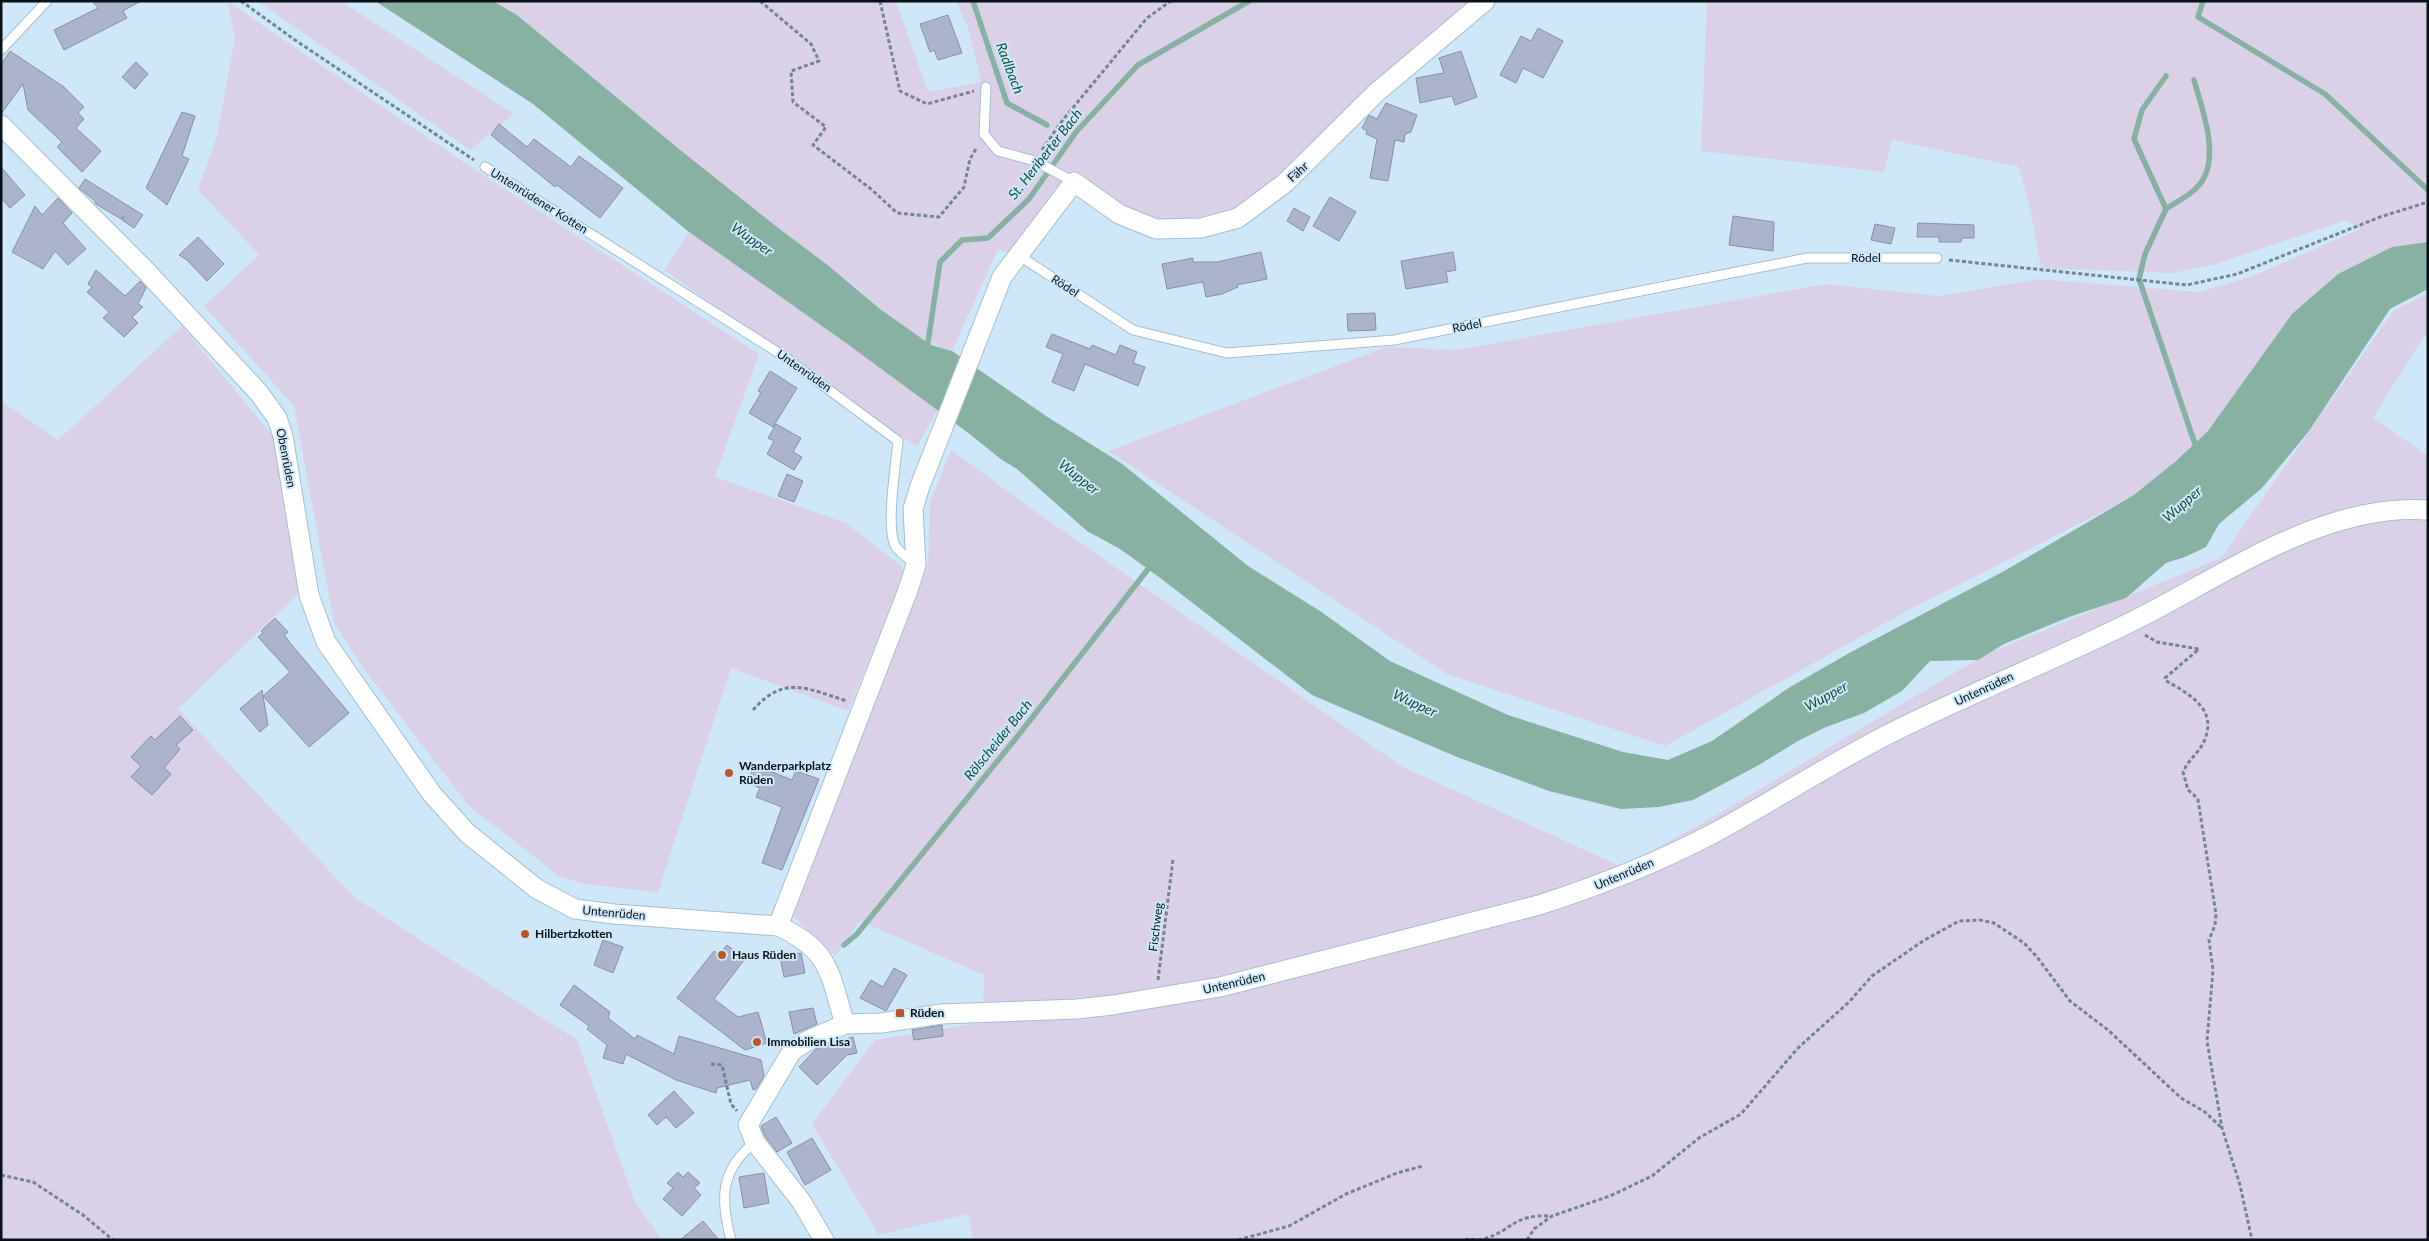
<svg xmlns="http://www.w3.org/2000/svg" width="2429" height="1241" font-family="Lato,sans-serif">
  <style>
    .green { fill: #dad1e9 }
    .water { fill: #87b1a2 }
    .lines { fill: none; stroke-linecap: round; stroke-linejoin: round }
    .stream { stroke: #87b1a2; stroke-width: 5.5 }
    .building { fill: #abb4cc; stroke: #8790a7 }
    .service-casing { stroke: #a5bfcf; stroke-width: 11 }
    .minor-casing { stroke: #a5bfcf; stroke-width: 21 }
    .path { stroke: #728491; stroke-width: 3; stroke-dasharray: 4 2.5; stroke-linecap: butt }
    .service { stroke: #fff; stroke-width: 9 }
    .minor { stroke: #fff; stroke-width: 19 }
    .poi-dot { fill: #ba5429; stroke: #cee8fa; stroke-width: 2 }
    .labels { text-anchor: middle; stroke-width: 4; stroke-linejoin: round; paint-order: stroke }
    .street-label { font-size: 12px; fill: #081117; stroke: #cee8fa }
    .poi-label { font-size: 12px; font-weight: bold; fill: #081117; stroke: #cee8fa; text-anchor: start }
    .water-label { font-size: 14px; font-style: italic; fill: #154e3d; stroke: #cee8fa }
  </style>
  <rect width="100%" height="100%" fill="#cee8fa"/>
  <!-- green -->
  <g class="green">
    <path d="M227,1L459,159L759,354L715,477L846,523L900,565L905,572L848,711L731,668L658,892L583,884L559,876L469,806L364,669L334,623L294,406L204,306L259,255L198,190L217,136L235,37Z"/>
    <path d="M258,1H341L514,114L470,150Z"/>
    <path d="M493,1H896L928,92L981,82L968,28L956,1H1477L1286,174L1241,210L1165,222L1130,211L1073,178L1009,253L998,249L952,351C903,336 868,295 828,265C811,252 793,240 776,227C688,159 603,86 517,15Z"/>
    <path d="M1707,1H2428V242L2392,247L2338,274L2292,314L2208,431L2176,461L2134,496L1916,606L1665,746L1447,674L1108,451L1387,347L1456,350L1826,284L1939,296L2038,279L2199,292L2253,276L2360,229L2346,220L2213,265L2172,273L2041,268L2031,213L2019,167L1892,140L1884,172L1701,151Z"/>
    <path d="M689,232L847,343L937,410L917,447L664,270Z"/>
    <path d="M2428,293V335L2424,336L2373,418L2428,456V1240H973L968,1214L879,1235L812,1124L875,1040L984,1022L1174,1000L1538,898L1168,990L983,1006L984,975L860,921L835,956L792,915L928,563L930,502L951,450L1039,514L1401,766L1622,867L1701,824L1986,654L2221,558L2393,311Z"/>
    <path d="M182,326L272,435L301,591L178,709L355,898L577,1040L635,1202L662,1240H1V401L58,440Z"/>
  </g>
  <!-- water -->
  <path class="water" d="M375,1H493L517,15L679,149L777,227L829,266L880,309L931,345L952,351L1046,416L1121,463L1248,566L1320,611L1390,661L1508,715L1623,752L1668,760L1712,741L1790,687L1851,652L2006,570L2134,495L2176,461L2208,431L2292,314L2338,274L2392,247L2428,242V289L2390,309L2309,431L2262,488L2219,524L2206,547L2185,557L2166,563L2126,598L2069,617L2004,644L1978,660L1930,661L1902,691L1864,713L1826,727L1798,741L1757,766L1693,800L1659,807L1621,809L1549,791L1457,757L1312,695L1159,577L1120,549L1087,531L1017,469L1002,460L967,432L846,343L689,232L533,104Z"/>
  <g class="lines">
    <!-- stream -->
    <g class="stream">
      <path d="M973,1L1007,103L1047,125"/>
      <path d="M2203,1L2198,17L2325,94L2428,190"/>
      <path d="M2166,76L2142,110L2134,139L2166,209L2145,254L2139,279L2197,450"/>
      <path d="M2166,209C2176,202 2193,194 2200,184C2221,157 2202,109 2194,80"/>
      <path d="M927,349L940,262L962,240L988,238L1029,199L1076,132L1138,65L1249,1"/>
      <path d="M844,945L857,934L1017,737L1152,564"/>
    </g>
  </g>
  <!-- building -->
  <g class="building">
    <path d="M92,1H141L123,11L127,18L64,50L54,30L98,8Z"/>
    <path d="M948,15L962,53L938,60L934,50L930,52L920,24Z"/>
    <path d="M1538,28L1563,41L1543,78L1523,68L1516,83L1500,75L1521,36L1531,41Z"/>
    <path d="M10,51L64,87L84,107L78,113L84,119L76,128L101,151L82,172L57,147L62,142L28,110L23,84L1,114V65Z"/>
    <path d="M1461,51L1477,97L1455,105L1452,96L1420,103L1416,78L1444,73L1439,58Z"/>
    <path d="M136,62L148,74L135,89L122,77Z"/>
    <path d="M1386,103L1417,115L1411,132L1405,134L1404,142L1395,140L1388,181L1370,178L1377,139L1366,134L1367,131L1362,128L1369,115L1377,119Z"/>
    <path d="M182,112L195,116L182,156L189,159L167,205L146,188Z"/>
    <path d="M499,124L527,147L534,139L571,167L579,156L623,188L600,218L557,185L555,187L491,135Z"/>
    <path d="M1,167L25,195L10,208L1,198Z"/>
    <path d="M85,179L143,215L134,228L122,220L124,216L121,219L96,204L94,200L79,188Z"/>
    <path d="M1330,197L1356,212L1339,241L1313,226Z"/>
    <path d="M58,198L72,213L63,223L86,249L68,265L55,251L43,269L12,252L35,206L42,215Z"/>
    <path d="M1294,208L1310,217L1303,231L1287,221Z"/>
    <path d="M1733,216L1774,222L1773,251L1729,245Z"/>
    <path d="M1918,223L1974,225V238H1962L1961,242H1939V237H1917Z"/>
    <path d="M1875,224L1895,228L1891,244L1871,240Z"/>
    <path d="M198,237L224,264L207,281L187,260L179,255Z"/>
    <path d="M1261,252L1267,279L1237,285L1238,287L1222,294L1206,297L1203,282L1167,289L1162,264L1193,258V262H1217Z"/>
    <path d="M1453,252L1456,270L1446,272L1448,282L1406,289L1401,261Z"/>
    <path d="M96,270L125,296L140,281L146,288L138,304L143,307L132,317L138,323L124,337L103,318L109,312L87,292L92,287L88,284Z"/>
    <path d="M1375,313L1376,330L1348,331L1347,314Z"/>
    <path d="M1052,334L1090,349L1092,345L1116,355L1120,345L1137,352L1133,363L1145,367L1138,386L1085,364L1074,391L1052,382L1063,354L1046,347Z"/>
    <path d="M770,371L797,388L773,427L749,413L761,393L758,391Z"/>
    <path d="M776,424L801,438L793,452L802,457L794,470L767,454L774,441L768,438Z"/>
    <path d="M787,474L803,481L794,502L778,496Z"/>
    <path d="M275,618L288,632L284,635L291,644L349,713L309,747L263,696L290,672L258,637L263,633L261,631Z"/>
    <path d="M262,690L268,725L260,732L240,709Z"/>
    <path d="M180,716L193,730L176,745L180,749L164,768L171,774L152,795L131,777L141,766L131,757L151,736L155,740Z"/>
    <path d="M755,765L792,780L796,771L819,779L782,870L762,863L782,807L756,797L760,788L747,782Z"/>
    <path d="M603,940L623,947L613,973L594,965Z"/>
    <path d="M727,945L745,959L714,999L738,1017L758,1012L767,1043L745,1050L677,998L714,951L719,955Z"/>
    <path d="M801,953L805,973L784,977L780,957Z"/>
    <path d="M894,968L907,975L886,1011L860,998L871,980L883,987Z"/>
    <path d="M574,985L610,1012L608,1018L635,1039L637,1035L674,1054L679,1036L761,1060L764,1076L756,1089L753,1090L750,1080L717,1088L716,1093L676,1080L626,1054L623,1064L603,1058L607,1045L587,1029L589,1026L560,1005Z"/>
    <path d="M813,1008L817,1024L794,1034L789,1012Z"/>
    <path d="M942,1025L943,1036L914,1040L912,1030Z"/>
    <path d="M853,1037L857,1053L847,1055L817,1085L799,1067L816,1049L831,1043Z"/>
    <path d="M674,1091L694,1113L676,1128L666,1117L657,1125L648,1115Z"/>
    <path d="M776,1117L792,1143L777,1152L765,1136L761,1126Z"/>
    <path d="M812,1138L831,1170L805,1185L787,1152Z"/>
    <path d="M678,1172L683,1177L688,1172L700,1183L694,1188L701,1195L682,1216L663,1199L673,1188L667,1183Z"/>
    <path d="M764,1173L769,1203L744,1208L739,1177Z"/>
    <path d="M703,1221L719,1240H680Z"/>
  </g>
  <g class="lines">
    <!-- service casing -->
    <g class="service-casing">
      <g id="service">
        <path d="M1,50L47,1"/>
        <path d="M986,87L984,134L998,151L1035,161L1074,182"/>
        <path d="M485,167L782,355L898,441C896,464 885,530 896,547C900,553 909,559 914,563"/>
        <path d="M1018,255L1133,330L1227,353L1394,340L1807,258H1937"/>
        <path d="M731,1240C720,1199 720,1170 755,1142"/>
      </g>
    </g>
    <!-- minor casing -->
    <g class="minor-casing">
      <g id="minor">
        <path d="M1,125L147,272L259,393L277,418L283,436L309,595L326,642L432,794L467,833L537,889L575,909L614,914L778,926C831,950 829,973 845,1024"/>
        <path d="M778,926L908,590L916,565L913,509L920,486L1002,277L1074,182L1119,214L1156,229L1201,228L1238,218L1285,183L1376,93L1485,1"/>
        <path d="M824,1240L801,1201L755,1142L748,1125L792,1051L807,1041L845,1024L881,1023L941,1014L1077,1009L1113,1005L1220,987L1539,905C1598,886 1657,863 1712,834C1770,803 1825,767 1883,737C1966,694 2054,661 2137,619C2226,574 2326,502 2428,510"/>
      </g>
    </g>
    <!-- path -->
    <g class="path">
      <path d="M241,1L295,40L474,160"/>
      <path d="M760,1L811,44L819,61L791,71L793,102L826,127L813,145L871,189L897,213L939,217L964,187L970,159L977,147"/>
      <path d="M880,1L900,91L927,104L974,91"/>
      <path d="M1042,150L1062,121L1147,18L1171,1"/>
      <path d="M1949,260L2187,285L2237,274L2380,217L2428,202"/>
      <path d="M2145,635L2157,642L2199,649L2165,678C2167,683 2172,684 2177,687C2195,698 2214,712 2206,736C2202,751 2189,758 2183,772L2188,790L2194,795L2198,800L2216,914L2215,925L2209,940L2213,970L2207,1041L2222,1128L2240,1185L2252,1240"/>
      <path d="M753,710C785,674 807,689 847,701"/>
      <path d="M1158,980L1173,859"/>
      <path d="M711,1064L722,1065L731,1104L737,1111"/>
      <path d="M1,1175L33,1182L83,1215L113,1240"/>
      <path d="M1238,1240L1289,1226L1346,1194L1397,1173L1423,1166"/>
      <path d="M1465,1240C1471,1238 1478,1241 1484,1239C1513,1230 1513,1214 1551,1216"/>
      <path d="M1527,1240L1534,1229L1552,1216L1610,1196L1652,1176L1699,1138L1741,1114L1798,1048L1849,1002L1872,976L1923,941L1959,921L1980,920L1994,923L2024,943L2037,957L2070,1001L2108,1030L2181,1098L2205,1112L2222,1128"/>
    </g>
    <!-- service -->
    <use href="#service" class="service"/>
    <!-- minor -->
    <use href="#minor" class="minor"/>
  </g>
  <!-- markers -->
  <g class="poi-dot">
    <circle cx="729" cy="773" r="5"/>
    <circle cx="525" cy="934" r="5"/>
    <circle cx="722" cy="955" r="5"/>
    <rect x="895" y="1008" width="10" height="10" rx="2.5"/>
    <circle cx="757" cy="1042" r="5"/>
  </g>
  <g class="labels">
    <!-- street labels -->
    <g class="street-label">
      <text transform="translate(1298 172) rotate(-43)" y="4">Fähr</text>
      <text transform="translate(539 201) rotate(32)" y="4">Untenrüdener Kotten</text>
      <text x="1866" y="262">Rödel</text>
      <text transform="translate(1065 286) rotate(33)" y="4">Rödel</text>
      <text transform="translate(1467 326) rotate(-11)" y="4">Rödel</text>
      <text transform="translate(804 371) rotate(35)" y="4">Untenrüden</text>
      <text transform="translate(286 458) rotate(79)" y="4">Obenrüden</text>
      <text transform="translate(1984 689) rotate(-25)" y="4">Untenrüden</text>
      <text transform="translate(1624 874) rotate(-23)" y="4">Untenrüden</text>
      <text transform="translate(614 913) rotate(5)" y="4">Untenrüden</text>
      <text transform="translate(1156 927) rotate(-83)" y="4">Fischweg</text>
      <text transform="translate(1234 983) rotate(-13)" y="4">Untenrüden</text>
    </g>
    <!-- poi labels -->
    <g class="poi-label">
      <text x="739" y="770">Wanderparkplatz<tspan x="739" dy="14">Rüden</tspan></text>
      <text x="535" y="938">Hilbertzkotten</text>
      <text x="732" y="959">Haus Rüden</text>
      <text x="910" y="1017">Rüden</text>
      <text x="767" y="1046">Immobilien Lisa</text>
    </g>
    <!-- water labels -->
    <g class="water-label">
      <text transform="translate(1010 68) rotate(69)" y="5">Radlbach</text>
      <text transform="translate(1045 154) rotate(-52)" y="5">St. Heriberter Bach</text>
      <text transform="translate(752 239) rotate(35)" y="5">Wupper</text>
      <text transform="translate(1079 477) rotate(38)" y="5">Wupper</text>
      <text transform="translate(2182 504) rotate(-41)" y="5">Wupper</text>
      <text transform="translate(1826 696) rotate(-29)" y="5">Wupper</text>
      <text transform="translate(1415 703) rotate(25)" y="5">Wupper</text>
      <text transform="translate(998 740) rotate(-51)" y="5">Rölscheider Bach</text>
    </g>
  </g>
  <!-- border -->
  <rect width="2429" height="1241" fill="none" stroke="#081117" stroke-width="5"/>
</svg>
